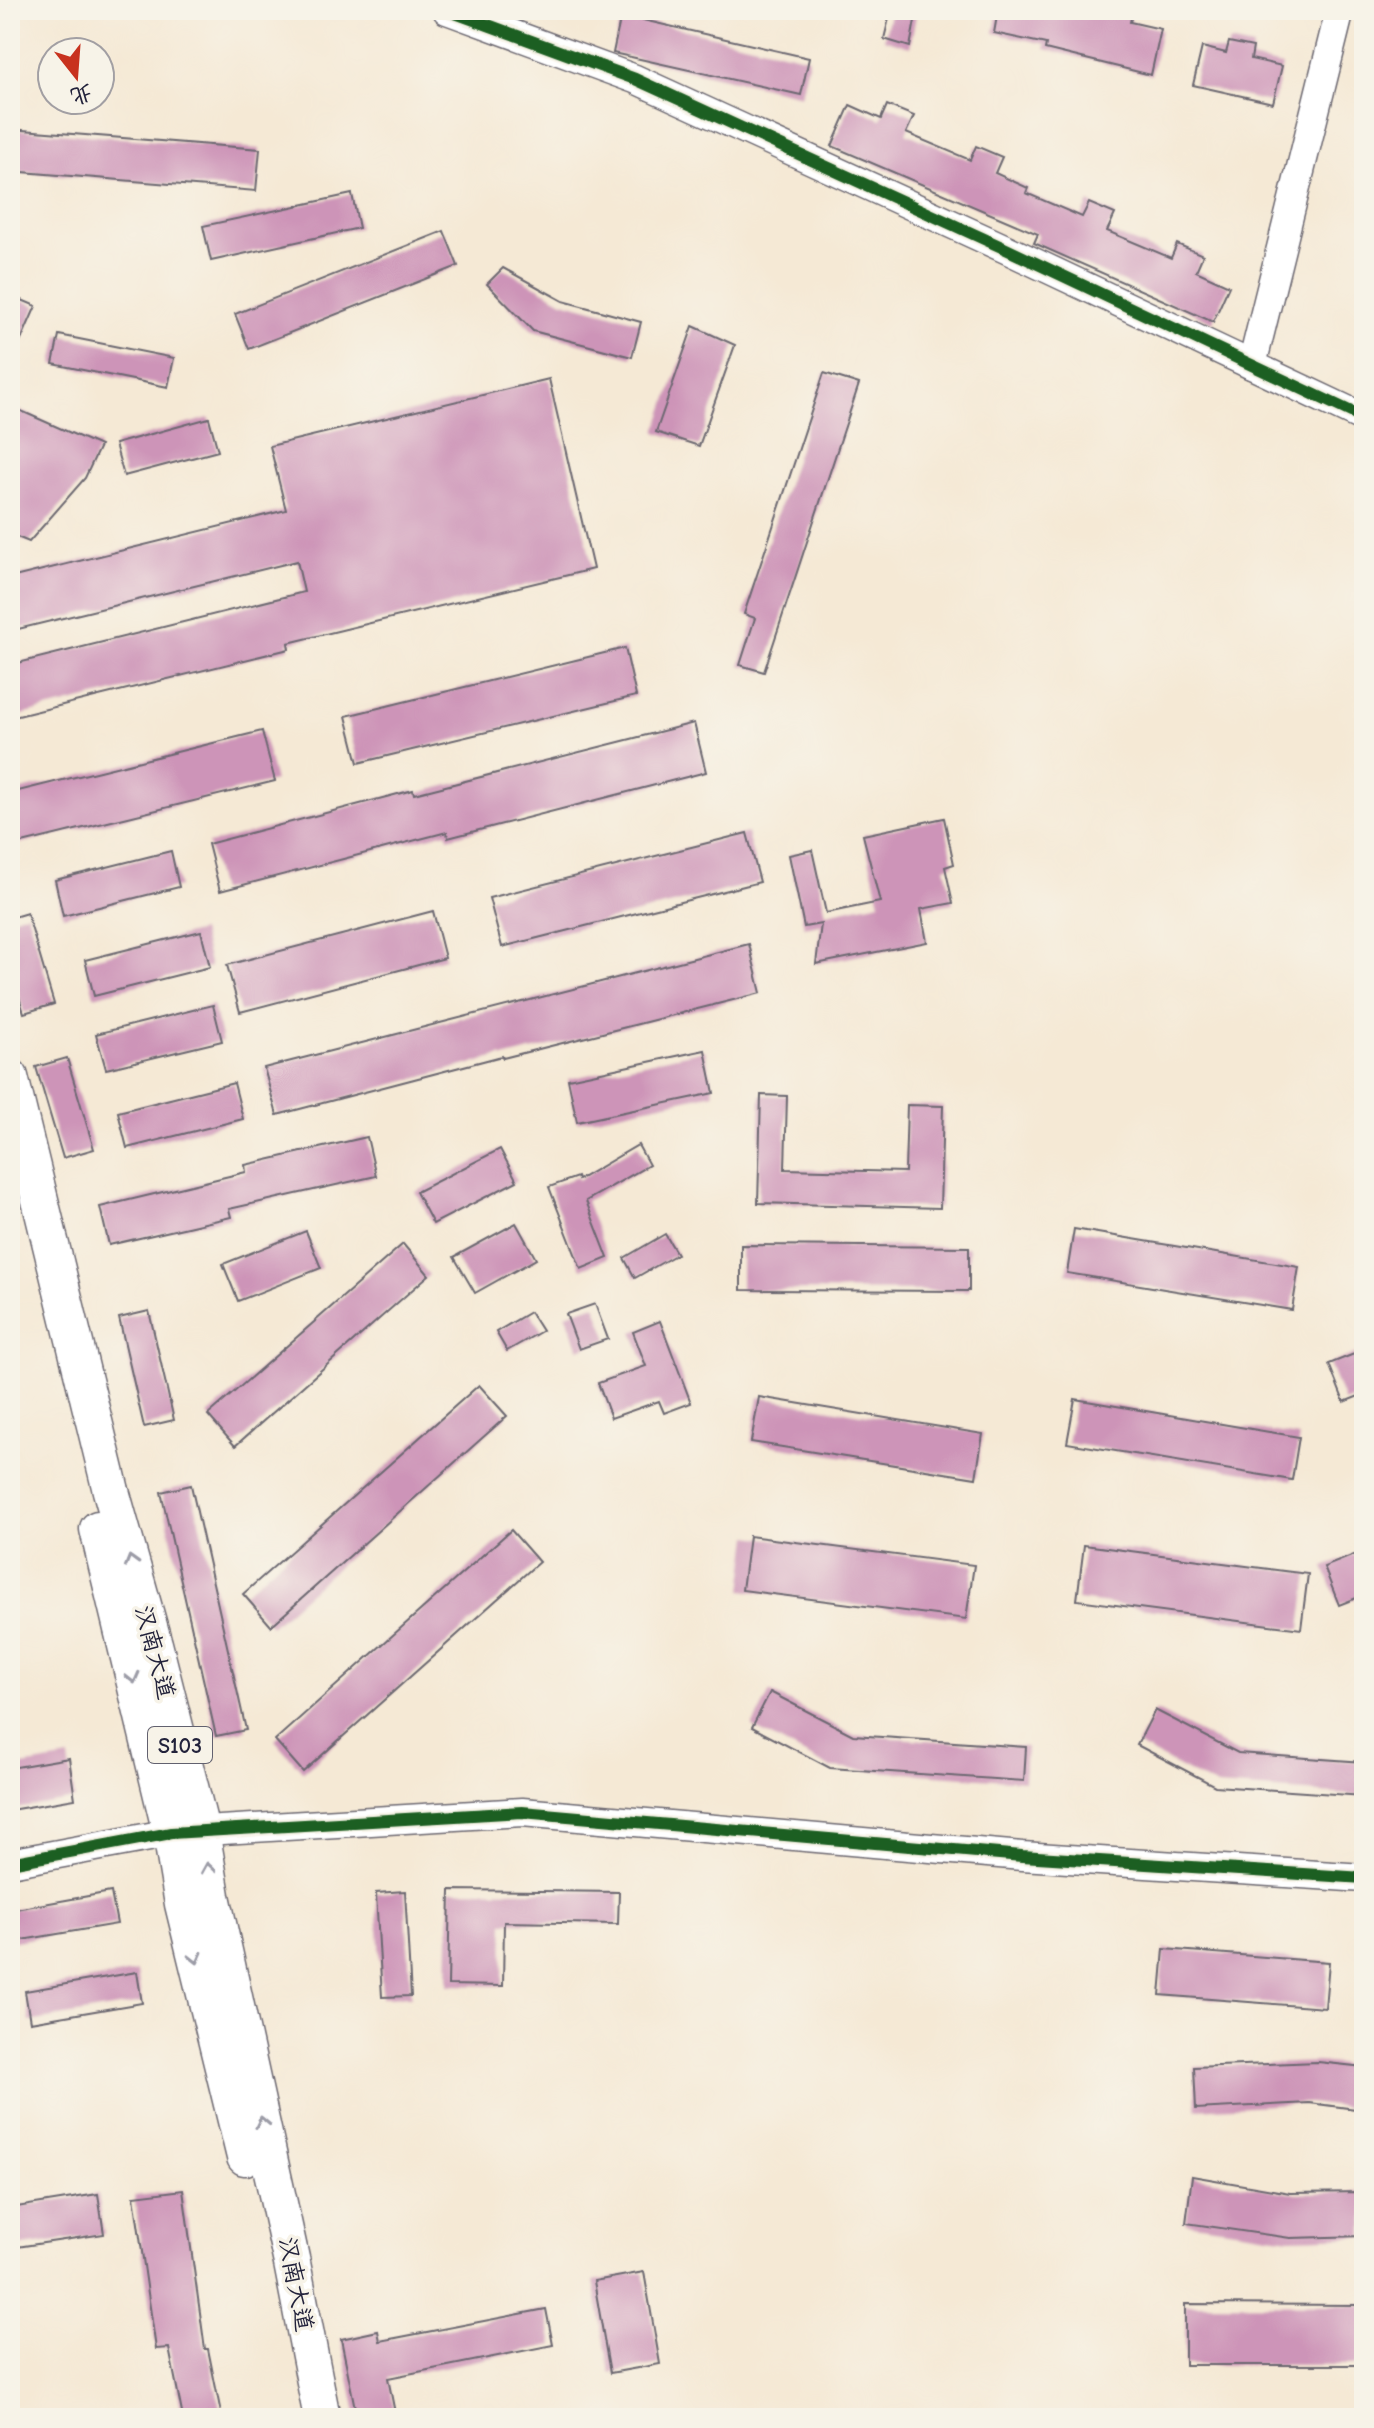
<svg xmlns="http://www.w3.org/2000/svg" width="1374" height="2428" font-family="'Comic Neue','LXGW WenKai TC',sans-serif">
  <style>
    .building { fill: #cd94b8 }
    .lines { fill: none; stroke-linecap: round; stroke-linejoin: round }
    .minor-casing { stroke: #6c6871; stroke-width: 31 }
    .major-casing { stroke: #6c6871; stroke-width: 39 }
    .minor { stroke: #fff; stroke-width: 28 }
    .major { stroke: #fff; stroke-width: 36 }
    .cycleway-casing { stroke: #f7f3e8; stroke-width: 17 }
    .cycleway { stroke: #1b5e20; stroke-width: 12 }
    .oneway { stroke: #9c9ca7 }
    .labels { text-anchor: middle; stroke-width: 7; stroke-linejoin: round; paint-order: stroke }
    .shield { fill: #f7f3e8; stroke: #62616f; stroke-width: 2 }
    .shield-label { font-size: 22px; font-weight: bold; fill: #22223b }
    .street-label { font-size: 24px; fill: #22223b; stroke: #f7f3e8 }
  </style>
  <rect width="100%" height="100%" fill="#f7f3e8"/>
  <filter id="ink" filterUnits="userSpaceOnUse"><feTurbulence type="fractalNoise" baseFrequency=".0125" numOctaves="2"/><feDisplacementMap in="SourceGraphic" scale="16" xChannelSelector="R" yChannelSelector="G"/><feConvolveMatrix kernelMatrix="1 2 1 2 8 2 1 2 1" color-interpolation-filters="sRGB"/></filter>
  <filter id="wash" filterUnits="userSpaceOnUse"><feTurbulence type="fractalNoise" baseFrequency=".006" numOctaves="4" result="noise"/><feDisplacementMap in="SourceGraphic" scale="32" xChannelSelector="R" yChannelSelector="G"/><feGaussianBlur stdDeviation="1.8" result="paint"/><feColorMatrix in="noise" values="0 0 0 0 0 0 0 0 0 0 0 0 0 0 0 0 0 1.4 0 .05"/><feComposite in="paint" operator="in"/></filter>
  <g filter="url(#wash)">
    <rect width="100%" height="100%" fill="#f5e9d5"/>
    <g id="blocks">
      <!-- building -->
      <g class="building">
        <path d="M891,10H917L910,47L884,39Z"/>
        <path d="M998,10H1071L1100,16L1101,10H1133L1130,22L1161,29L1151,75L1045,49L1046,44L994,33Z"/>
        <path d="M621,15L809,58L801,95L613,53Z"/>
        <path d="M1229,42L1253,47L1251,59L1282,66L1273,103L1193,85L1202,47L1226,53Z"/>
        <path d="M850,105L881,119L887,105L914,116L906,133L970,160L976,146L1002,157L995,173L1028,188L1026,193L1082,217L1089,203L1115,214L1107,231L1171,258L1177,244L1203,255L1196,271L1229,286L1213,322L1034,243L1038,234L832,146Z"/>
        <path d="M10,129L260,149L256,191L10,171Z"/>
        <path d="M352,194L359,228L211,261L203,226Z"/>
        <path d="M444,231L458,266L249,349L235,314Z"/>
        <path d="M503,268L563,301L641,322L632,357L533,331L487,284Z"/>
        <path d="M10,295L36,306L10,365Z"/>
        <path d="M693,326L735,345L699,446L656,432Z"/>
        <path d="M59,335L174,358L168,387L53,364Z"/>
        <path d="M824,373L859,384L764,672L740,665L755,618L744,614Z"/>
        <path d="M549,379L593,569L288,643L289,649L10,718V665L304,592L297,561L10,631V578L286,510L270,446Z"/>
        <path d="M10,406L100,446L85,478L29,542L10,534Z"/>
        <path d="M209,418L218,451L124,476L115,444Z"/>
        <path d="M625,648L636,696L358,763L346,716Z"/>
        <path d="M694,723L706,772L448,838L447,832L220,891L208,844L413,790L414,794Z"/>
        <path d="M262,731L275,781L10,846V793Z"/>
        <path d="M944,818L954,864L945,867L953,903L921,909L927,942L816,964L821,924L804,927L789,855L812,850L826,913L880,902L863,835Z"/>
        <path d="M747,833L760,882L502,947L489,898Z"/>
        <path d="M171,851L179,887L63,916L55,880Z"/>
        <path d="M433,911L445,958L240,1012L227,965Z"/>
        <path d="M27,913L54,1004L24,1013L10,968V918Z"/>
        <path d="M201,931L210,967L94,996L85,960Z"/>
        <path d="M749,944L761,993L503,1058L502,1056L277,1115L264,1068Z"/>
        <path d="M213,1005L222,1041L106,1069L96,1034Z"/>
        <path d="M705,1050L714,1093L577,1122L568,1079Z"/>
        <path d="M67,1058L94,1149L63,1158L36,1067Z"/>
        <path d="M234,1083L243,1119L127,1148L118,1112Z"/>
        <path d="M761,1095L787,1096L785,1169L905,1172L907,1105L943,1106L940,1208L758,1203Z"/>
        <path d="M367,1137L376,1176L229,1209L231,1217L109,1245L100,1207L246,1172L245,1165Z"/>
        <path d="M638,1145L649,1165L586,1201L608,1258L581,1269L549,1187L577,1177L578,1180Z"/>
        <path d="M500,1149L517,1181L433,1224L416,1192Z"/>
        <path d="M516,1223L536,1259L475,1293L454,1257Z"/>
        <path d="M1074,1229L1299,1267L1292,1310L1067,1273Z"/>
        <path d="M306,1231L321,1268L238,1301L223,1264Z"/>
        <path d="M665,1234L677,1254L635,1278L624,1258Z"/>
        <path d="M403,1244L429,1275L235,1446L208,1415Z"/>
        <path d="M741,1245L969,1247V1291L741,1290Z"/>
        <path d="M595,1304L608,1339L579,1349L566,1314Z"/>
        <path d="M149,1311L174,1420L144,1427L119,1318Z"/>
        <path d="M530,1312L542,1331L507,1351L496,1332Z"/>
        <path d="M660,1321L691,1403L664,1413L659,1401L611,1418L598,1383L646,1366L633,1332Z"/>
        <path d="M1364,1350V1394L1344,1402L1329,1364Z"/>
        <path d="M479,1385L507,1416L271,1626L243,1594Z"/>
        <path d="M759,1397L983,1434L976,1478L751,1442Z"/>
        <path d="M1075,1399L1299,1437L1292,1480L1067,1443Z"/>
        <path d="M191,1485L246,1730L216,1736L161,1492Z"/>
        <path d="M511,1530L539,1562L303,1772L275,1740Z"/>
        <path d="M749,1536L974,1565L966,1619L742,1590Z"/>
        <path d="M1084,1545L1308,1574L1301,1629L1077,1600Z"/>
        <path d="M1364,1551V1595L1339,1605L1324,1567Z"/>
        <path d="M770,1692L853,1735L1026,1747L1024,1781L830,1768L752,1727Z"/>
        <path d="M1155,1710L1238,1753L1364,1762V1796L1215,1786L1137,1745Z"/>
        <path d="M69,1758L75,1799L10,1810V1768Z"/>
        <path d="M450,1890L619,1892L618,1924L504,1922L503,1986L448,1985Z"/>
        <path d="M405,1891L411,1996L382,1997L376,1893Z"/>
        <path d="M111,1892L117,1924L10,1942V1910Z"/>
        <path d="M1164,1949L1329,1962L1325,2008L1160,1995Z"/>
        <path d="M137,1972L142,2003L30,2022L25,1991Z"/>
        <path d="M1318,2062L1364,2067V2110L1309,2103L1196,2109L1194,2067Z"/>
        <path d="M1192,2176L1290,2193L1364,2192V2236L1290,2238L1186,2223Z"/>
        <path d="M183,2190L205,2349H208L222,2418H183L169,2348L156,2349L134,2196Z"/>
        <path d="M98,2194L104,2234L10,2248V2208Z"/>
        <path d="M644,2272L660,2364L610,2373L594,2281Z"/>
        <path d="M1185,2304L1364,2305V2365H1185Z"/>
        <path d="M546,2309L553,2345L388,2378L396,2418H357L341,2339L378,2331L380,2341Z"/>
      </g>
    </g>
  </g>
  <g filter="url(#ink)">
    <use href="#blocks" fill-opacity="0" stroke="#6c6871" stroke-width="2"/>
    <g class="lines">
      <!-- minor casing -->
      <g class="minor-casing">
        <g id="minor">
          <path d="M447,10L635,79L1006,249L1364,418"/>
          <path d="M1252,365L1340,10"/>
          <path d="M10,1863L171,1833L522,1812L1022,1856L1364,1878"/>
        </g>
      </g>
      <!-- major casing -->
      <g class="major-casing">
        <g id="major">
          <path d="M10,1077L111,1491L154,1644L201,1830L212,1896L292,2263L322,2418"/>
          <path d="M98,1529L171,1833L183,1904L245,2157"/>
        </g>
      </g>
      <!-- minor -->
      <use href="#minor" class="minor"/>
      <!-- major -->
      <use href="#major" class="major"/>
      <!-- cycleway casing -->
      <g class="cycleway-casing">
        <g id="cycleway">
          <path d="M447,10L635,79L1006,249L1364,418"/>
          <path d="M10,1863L171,1833L522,1812L1022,1856L1364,1878"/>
        </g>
      </g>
      <!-- cycleway -->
      <use href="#cycleway" class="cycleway"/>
    </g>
    <!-- one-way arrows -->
    <defs><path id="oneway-chevron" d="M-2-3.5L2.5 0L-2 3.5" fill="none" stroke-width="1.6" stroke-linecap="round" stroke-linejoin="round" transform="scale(2)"/></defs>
    <g class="oneway">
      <use href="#oneway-chevron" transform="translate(131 1561) rotate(-106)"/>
      <use href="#oneway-chevron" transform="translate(133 1678) rotate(76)"/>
      <use href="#oneway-chevron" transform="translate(208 1868) rotate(-99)"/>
      <use href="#oneway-chevron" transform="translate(196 1958) rotate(76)"/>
      <use href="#oneway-chevron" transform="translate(262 2122) rotate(-102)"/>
    </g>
  </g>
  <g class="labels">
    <!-- shield labels -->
    <rect class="shield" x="148" y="1727" width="64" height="36" rx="6"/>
    <g class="shield-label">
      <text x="180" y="1753">S103</text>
    </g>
    <!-- street labels -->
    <g class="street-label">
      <text transform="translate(155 1652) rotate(75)" y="8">汉南大道</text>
      <text transform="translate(296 2284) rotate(79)" y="8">汉南大道</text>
    </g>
  </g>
  <!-- margin -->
  <rect width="1374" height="2428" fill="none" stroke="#f7f3e8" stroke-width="40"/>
  <!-- north arrow -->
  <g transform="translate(76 76) rotate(163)"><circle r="38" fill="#f7f3e8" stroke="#a29fa3" stroke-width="2"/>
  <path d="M0-6L14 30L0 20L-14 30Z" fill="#c8321e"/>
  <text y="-12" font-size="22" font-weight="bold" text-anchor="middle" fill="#22223b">北</text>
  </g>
</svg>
